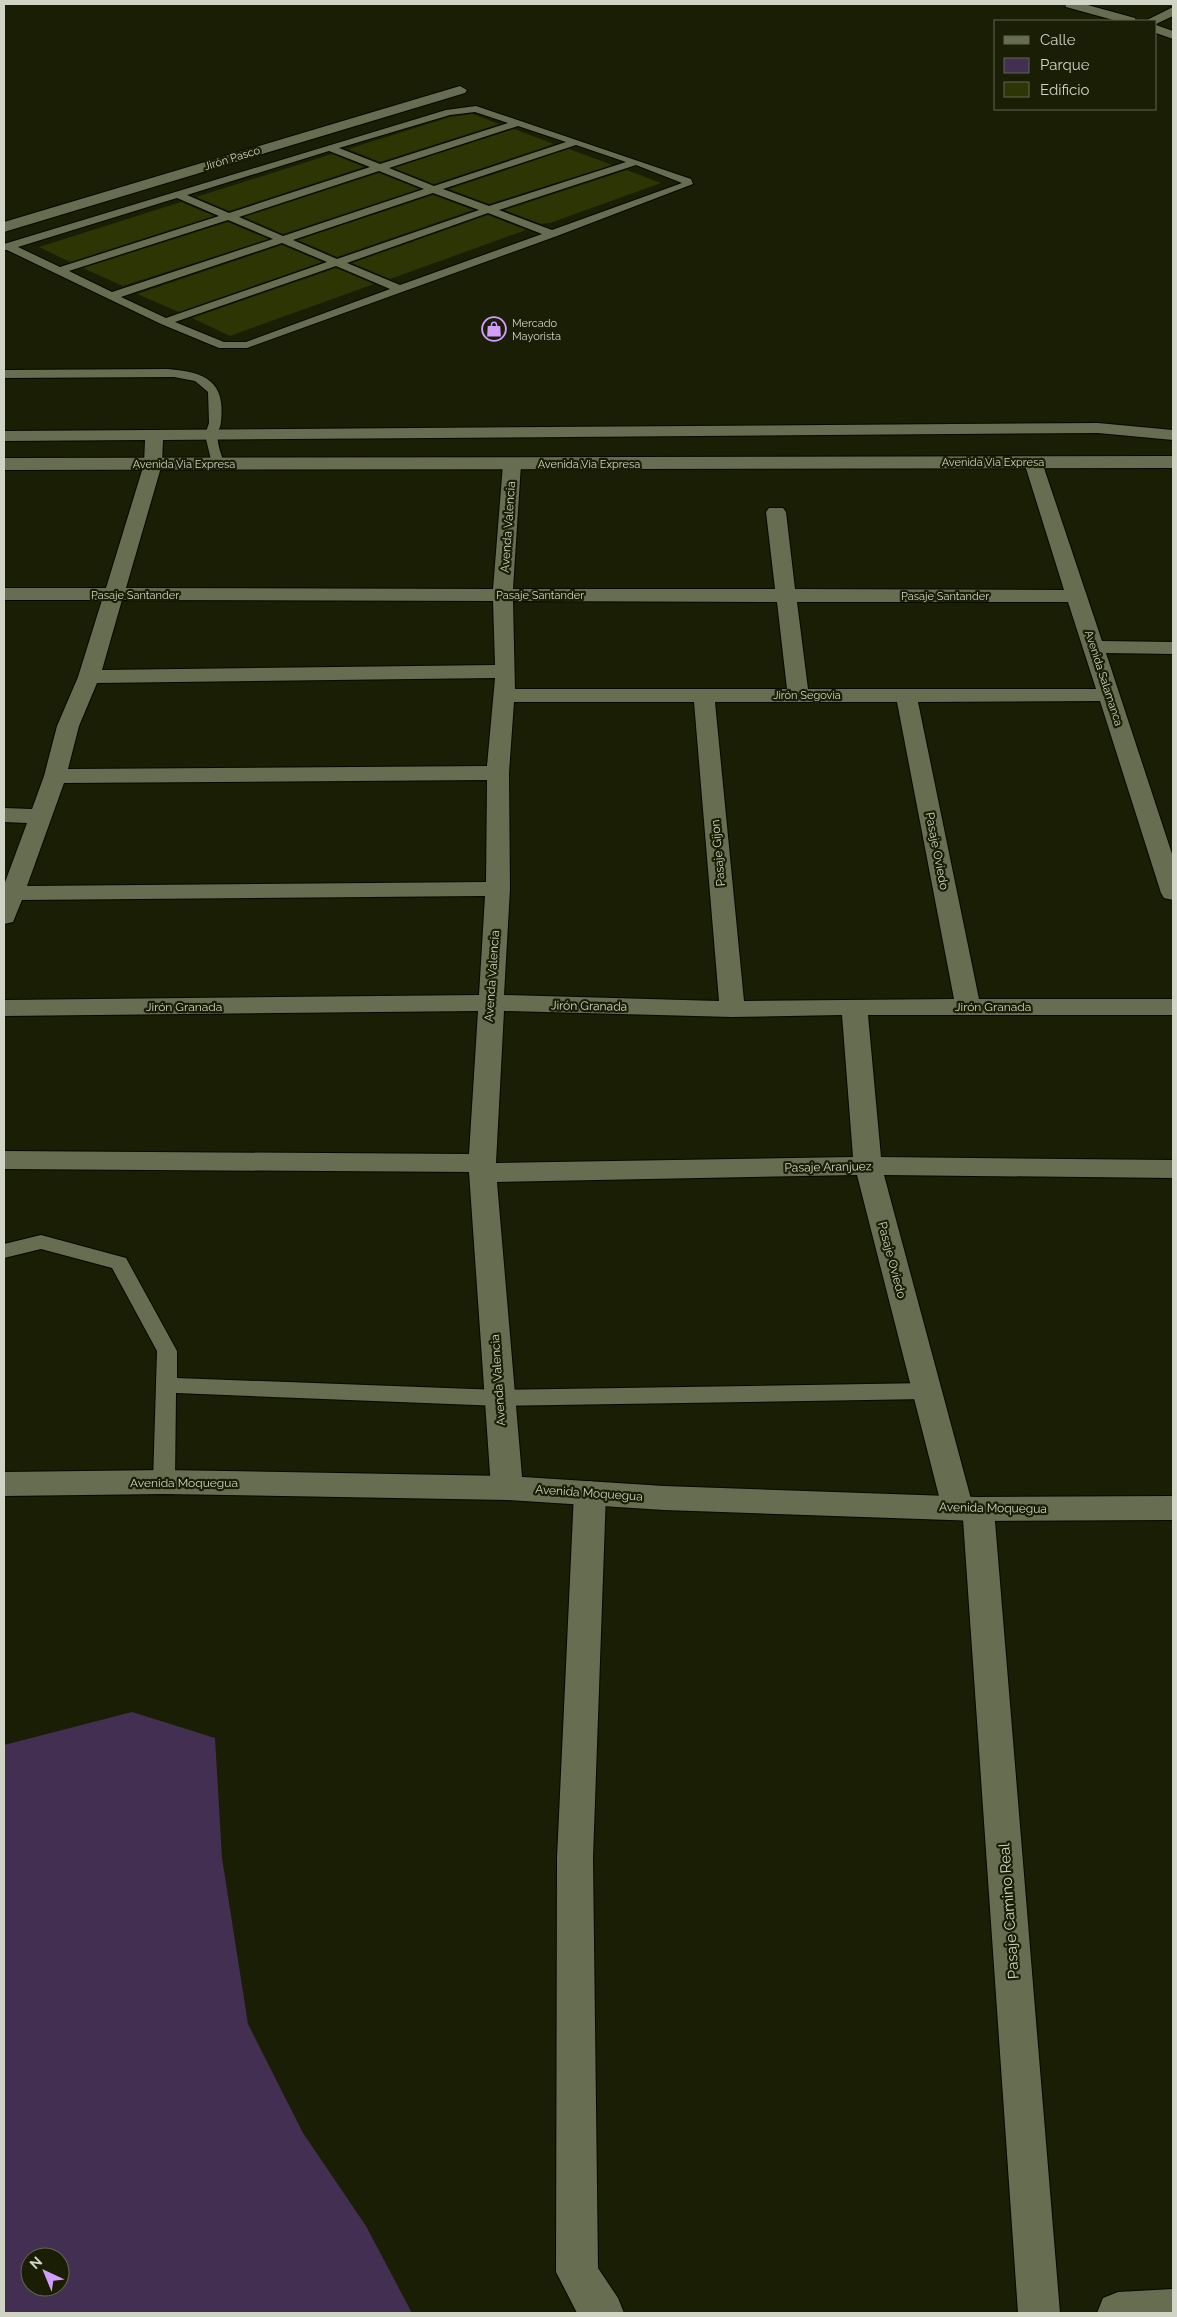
<svg xmlns="http://www.w3.org/2000/svg" width="1177" height="2317" font-family="Raleway,sans-serif">
  <style>
    .green { fill: #422f52; fill-rule: evenodd }
    .building { fill: #2d3505 }
    .lines { fill: none; stroke-linecap: round; stroke-linejoin: round }
    .lane-casing { stroke: #050800; stroke-width: 2 }
    .street-casing { stroke: #050800; stroke-width: 2 }
    .secondary-casing { stroke: #050800; stroke-width: 2 }
    .lane { fill: #666d51; fill-rule: evenodd }
    .street { fill: #666d51; fill-rule: evenodd }
    .secondary { fill: #666d51; fill-rule: evenodd }
    .labels { text-anchor: middle; stroke-width: 4.5; stroke-linejoin: round; paint-order: stroke }
    .far-street-label { font-size: 11px; fill: #cfd4c4; stroke: #191e05 }
    .far-poi-label { font-size: 11px; fill: #cfd4c4; stroke: #191e05; text-anchor: start }
    .street-label { font-size: 12px; fill: #cfd4c4; stroke: #191e05 }
    .near-street-label { font-size: 15px; fill: #cfd4c4; stroke: #191e05 }
  </style>
  <rect width="100%" height="100%" fill="#191e05"/>
  <!-- green -->
  <path class="green" d="M132,1712L215,1738L222,1858L248,2024L303,2133L366,2226L412,2313H4V1745ZM30,2257H60V2287H30Z"/>
  <!-- building -->
  <g class="building">
    <path d="M473,114L499,124L380,162L348,149L450,117Z"/>
    <path d="M514,129L554,144L434,184L394,168Z"/>
    <path d="M569,149L612,165L489,204L449,189Z"/>
    <path d="M332,154L364,167L229,211L196,197Z"/>
    <path d="M627,170L661,183L550,223L541,224L505,210Z"/>
    <path d="M379,173L419,189L283,234L244,217Z"/>
    <path d="M433,195L473,210L337,257L298,240Z"/>
    <path d="M181,202L214,216L70,262L39,247Z"/>
    <path d="M488,215L526,230L390,279L352,263Z"/>
    <path d="M228,222L268,239L123,286L83,268Z"/>
    <path d="M282,245L322,262L179,312L137,294Z"/>
    <path d="M336,268L374,284L230,336L192,318Z"/>
  </g>
  <g class="lines">
    <!-- lane casing -->
    <g class="lane-casing">
      <g id="lane">
        <path d="M476,106L691,179L693,184L557,236L247,348H219L161,324L7,250H4V244L446,110ZM475,112L508,123L380,164L339,148L450,115ZM518,126L566,142L434,186L389,168ZM576,145L626,162L489,206L443,189ZM329,151L370,167L229,213L187,195ZM636,165L682,183L552,230L499,210ZM379,171L424,189L283,236L239,217ZM433,193L479,210L337,259L293,240ZM177,198L219,216L60,267L18,247ZM488,213L542,234L400,285L347,263ZM228,220L273,239L112,292L69,271ZM282,243L327,262L166,318L121,297ZM336,266L390,289L246,342H224L175,322Z"/>
        <path d="M168,369C205,372 226,381 221,422C221,426 218,430 218,434C216,442 222,455 224,464L222,467H214L212,464L205,435L209,423L208,392L195,381L174,377L4,378V370Z"/>
        <path d="M41,1235L126,1258L177,1351V1378L500,1390L927,1383L934,1386L937,1391L934,1396L927,1399L500,1406L176,1393L175,1482L172,1488L164,1490L156,1488L153,1482L157,1351L112,1268L41,1249L4,1258V1244Z"/>
      </g>
    </g>
    <!-- street casing -->
    <g class="street-casing">
      <g id="street">
        <path d="M1065,4H1084L1135,18L1136,21H1117L1066,7Z"/>
        <path d="M1173,7V16L1156,24V21H1145Z"/>
        <path d="M1156,25L1173,31V39L1156,33Z"/>
        <path d="M460,86L467,90L465,93L4,232V222Z"/>
        <path d="M1098,423L1173,430V440L1098,433L163,440L162,464L126,588L493,589L503,464L505,460H519L521,464L513,589H775L766,512L769,508H783L786,512L795,589L1064,590L1024,462L1026,458H1040L1042,462L1102,641L1173,642V654L1106,653L1173,857V900L1164,898L1161,893L1100,701L918,702L979,999H1173V1015H868L881,1157L1173,1160V1178L884,1175L971,1499L978,1497L989,1500L994,1509L1060,2313H1018L963,1519L958,1520L947,1517L942,1508L857,1175L497,1182L523,1488L518,1497L507,1500L496,1497L491,1488L469,1172L4,1169V1151L469,1154L478,1011L4,1016V1000L479,995L485,896L22,900L13,922L4,924V885L27,823L4,822V808L32,809L44,776L57,726L78,677L102,600H4V588H106L144,464L145,440L4,441V431ZM122,600L493,601L495,665L102,670ZM513,601L777,602L787,689H515ZM797,602H1068L1096,689H808ZM495,678L487,766L68,769L79,726L97,683ZM514,702H694L719,1001L504,995L510,889L509,773ZM715,702H897L954,999L744,1001ZM487,780L486,882L27,886L64,783ZM504,1011L732,1017L842,1015L853,1157L496,1163Z"/>
        <path d="M590,1481L601,1484L606,1493L593,1858L598,2268L618,2298L624,2313H577L556,2272L557,1858L574,1493L579,1484Z"/>
        <path d="M1173,2289V2313H1097L1103,2298L1118,2292Z"/>
      </g>
    </g>
    <!-- secondary casing -->
    <g class="secondary-casing">
      <g id="secondary">
        <path d="M1173,456V468L4,470V458Z"/>
        <path d="M164,1470L507,1476L664,1486L978,1497L1173,1496V1520L978,1521L664,1510L507,1500L164,1494L4,1496V1472Z"/>
      </g>
    </g>
    <!-- lane -->
    <use href="#lane" class="lane"/>
    <!-- street -->
    <use href="#street" class="street"/>
    <!-- secondary -->
    <use href="#secondary" class="secondary"/>
  </g>
  <!-- icons -->
  <defs>
    <g id="shop-ring" transform="scale(1.25)"><circle r="9.5" fill="#191e05" stroke="#d19dfe" stroke-width="1.5"/><path d="M-5-2.5h2.3a2.7 3.5 0 0 1 5.4 0H5L5.5 6h-11ZM-1.5-2.5h3a1.5 2.3 0 0 0-3 0Z" fill="#d19dfe"/></g>
  </defs>
  <g fill-rule="evenodd">
    <use href="#shop-ring" x="494" y="329"/>
  </g>
  <g class="labels">
    <!-- far-street labels -->
    <g class="far-street-label">
      <text transform="translate(232 158) rotate(-17)" y="4">Jirón Pasco</text>
      <text x="993" y="466">Avenida Via Expresa</text>
      <text x="184" y="468">Avenida Via Expresa</text>
      <text x="589" y="468">Avenida Via Expresa</text>
      <text x="135" y="599">Pasaje Santander</text>
      <text x="540" y="599">Pasaje Santander</text>
      <text x="945" y="600">Pasaje Santander</text>
      <text transform="translate(1104 678) rotate(72)" y="4">Avenida Salamanca</text>
      <text x="807" y="699">Jirón Segovia</text>
    </g>
    <!-- far-poi labels -->
    <g class="far-poi-label">
      <text x="512" y="327">Mercado<tspan x="512" dy="13">Mayorista</tspan></text>
    </g>
    <!-- street labels -->
    <g class="street-label">
      <text transform="translate(508 527) rotate(-86)" y="4">Avenda Valencia</text>
      <text transform="translate(937 851) rotate(79)" y="4">Pasaje Oviedo</text>
      <text transform="translate(718 853) rotate(-95)" y="4">Pasaje Gijon</text>
      <text transform="translate(492 976) rotate(-86)" y="4">Avenda Valencia</text>
      <text transform="translate(589 1006) rotate(1)" y="4">Jirón Granada</text>
      <text x="184" y="1011">Jirón Granada</text>
      <text x="993" y="1011">Jirón Granada</text>
      <text transform="translate(828 1167) rotate(-1)" y="4">Pasaje Aranjuez</text>
      <text transform="translate(892 1260) rotate(75)" y="4">Pasaje Oviedo</text>
      <text transform="translate(498 1380) rotate(-94)" y="4">Avenda Valencia</text>
      <text x="184" y="1487">Avenida Moquegua</text>
      <text transform="translate(589 1493) rotate(4)" y="4">Avenida Moquegua</text>
      <text transform="translate(993 1508) rotate(1)" y="4">Avenida Moquegua</text>
    </g>
    <!-- near-street labels -->
    <g class="near-street-label">
      <text transform="translate(1009 1911) rotate(-94)" y="5">Pasaje Camino Real</text>
    </g>
  </g>
  <!-- border -->
  <rect width="1177" height="2317" fill="none" stroke="#cfd4c4" stroke-width="10"/>
  <!-- legend -->
  <rect x="994" y="20" width="162" height="90" fill="#191e05" stroke="#626751"/>
  <rect x="1004" y="36" width="25" height="8" fill="#666d51" stroke="#626751"/>
  <text x="1040" y="45" font-size="15" fill="#cfd4c4">Calle</text>
  <rect x="1004" y="58" width="25" height="15" fill="#422f52" stroke="#626751"/>
  <text x="1040" y="70" font-size="15" fill="#cfd4c4">Parque</text>
  <rect x="1004" y="82" width="25" height="15" fill="#2d3505" stroke="#626751"/>
  <text x="1040" y="95" font-size="15" fill="#cfd4c4">Edificio</text>
  <!-- north arrow -->
  <g transform="translate(45 2272) rotate(316)"><circle r="24" fill="#191e05" stroke="#626751"/>
  <path d="M0-4L9 19L0 12L-9 19Z" fill="#d19dfe"/>
  <text y="-8" font-size="14" font-weight="bold" text-anchor="middle" fill="#cfd4c4">N</text>
  </g>
</svg>
